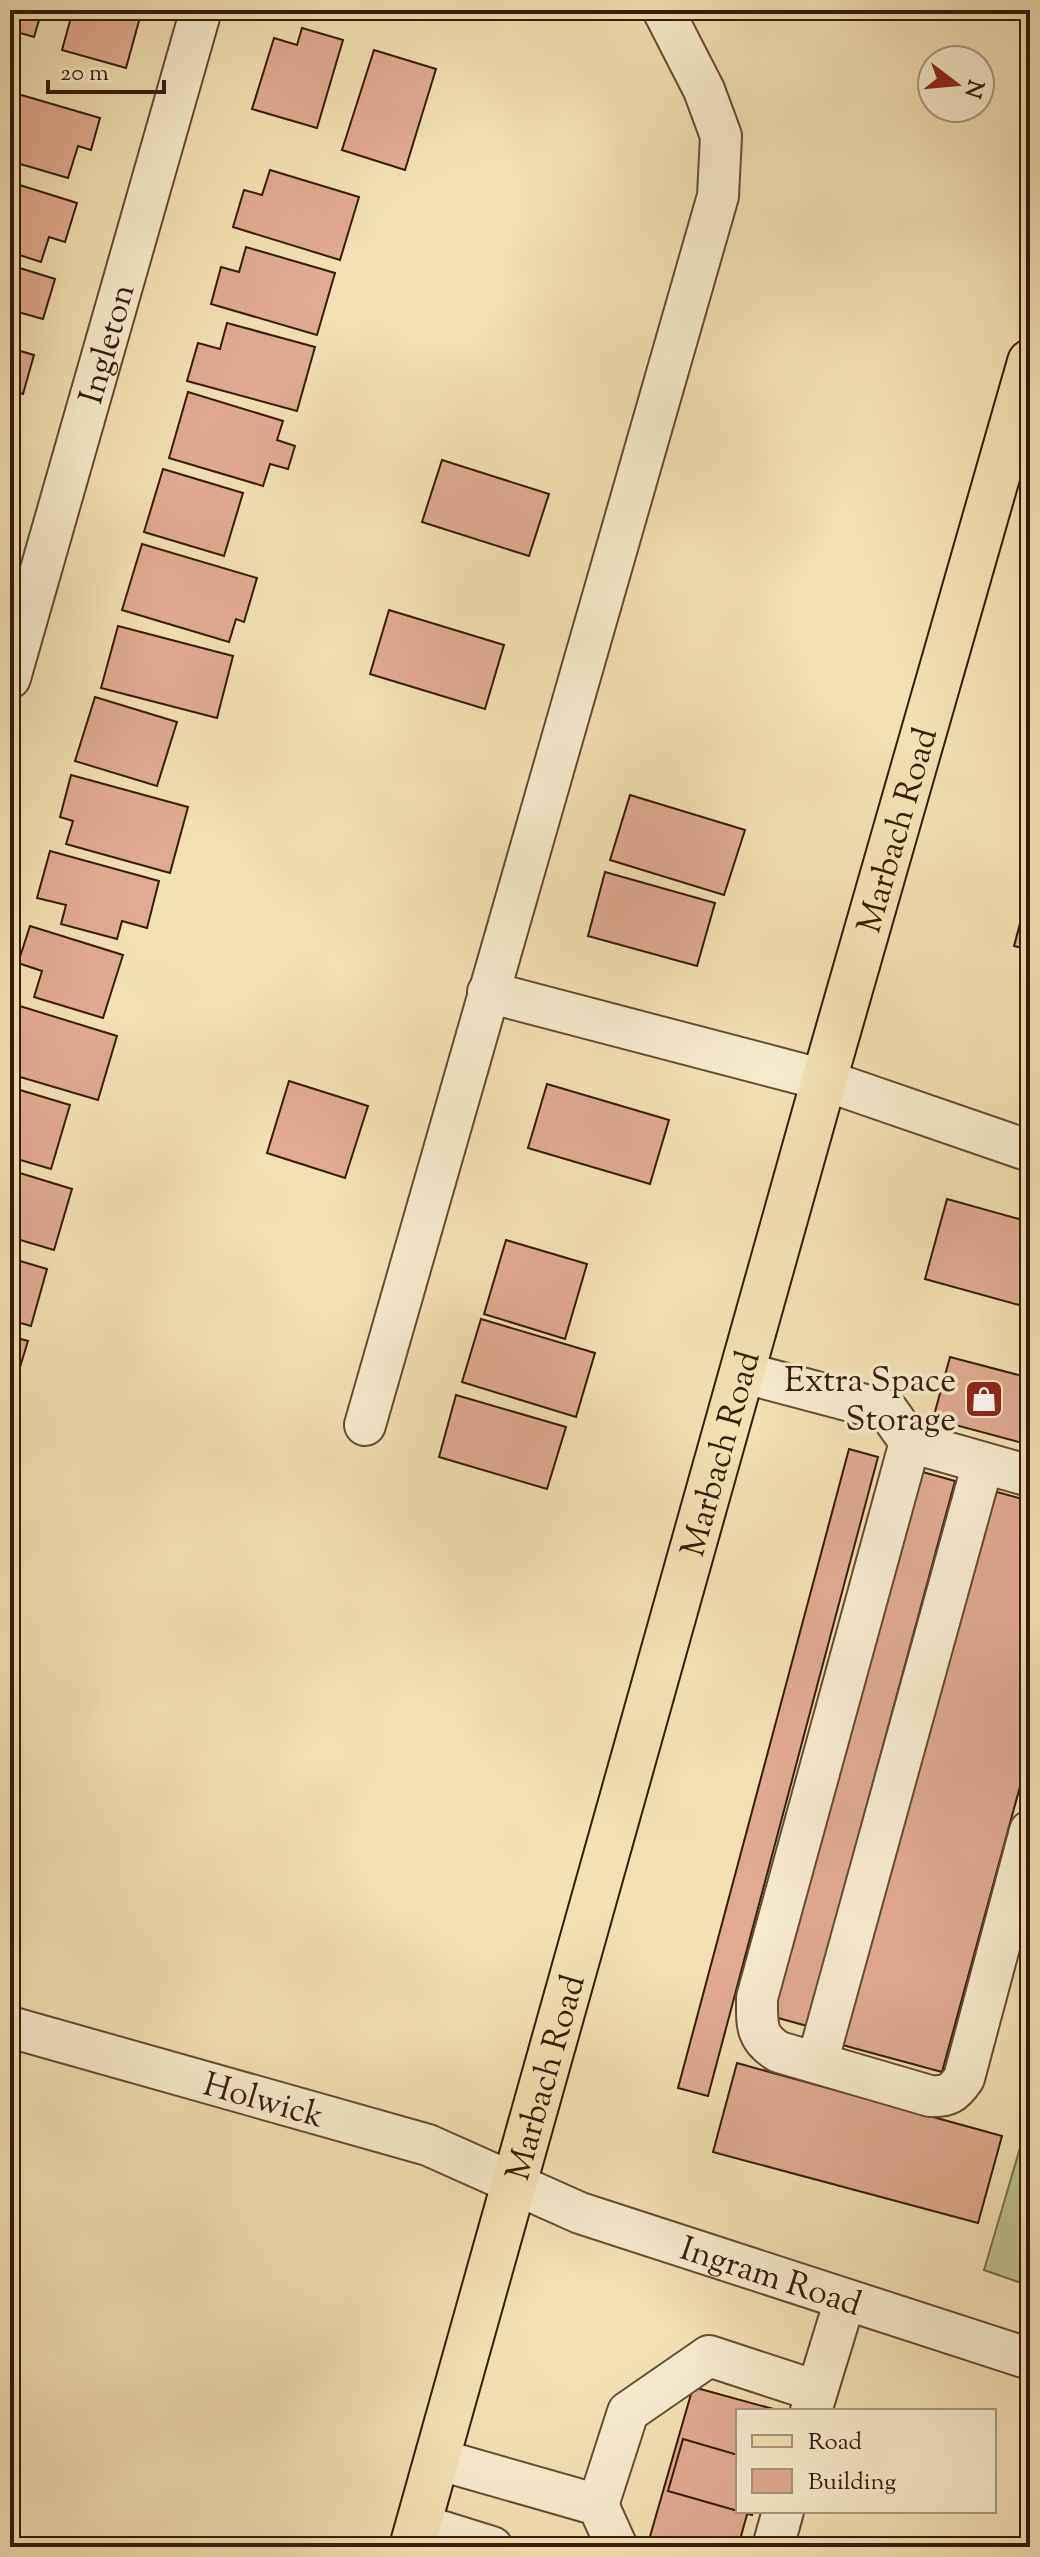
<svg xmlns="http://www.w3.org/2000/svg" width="1040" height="2557" font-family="'Sorts Mill Goudy',serif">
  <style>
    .green { fill: #bdc28b; stroke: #7a6e4b; stroke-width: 2 }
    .building { fill: #e1ab92; stroke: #371b0b; stroke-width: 2 }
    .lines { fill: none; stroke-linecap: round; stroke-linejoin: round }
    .minor-casing { stroke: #664c35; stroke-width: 44 }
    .major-casing { stroke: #371b0b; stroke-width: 48 }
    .minor { stroke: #f7ecce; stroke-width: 40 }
    .major { stroke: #f3e1b3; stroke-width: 44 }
    .labels { text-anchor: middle; stroke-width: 7; stroke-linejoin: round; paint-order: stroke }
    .street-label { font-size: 34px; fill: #371b0b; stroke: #f7ecce }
    .poi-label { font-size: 34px; fill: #371b0b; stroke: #f7ecce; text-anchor: end }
  </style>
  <rect width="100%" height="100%" fill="#f3e1b3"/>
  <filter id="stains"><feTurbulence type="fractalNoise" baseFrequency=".0025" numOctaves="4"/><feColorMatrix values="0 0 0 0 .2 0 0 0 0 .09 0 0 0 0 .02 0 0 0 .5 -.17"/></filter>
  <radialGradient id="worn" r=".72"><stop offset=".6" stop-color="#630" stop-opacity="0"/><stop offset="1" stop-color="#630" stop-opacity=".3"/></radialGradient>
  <!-- green -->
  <path class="green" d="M1030,2114V2286L984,2270Z"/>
  <!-- building -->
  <g class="building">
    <path d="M10,10H42L34,37L10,30Z"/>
    <path d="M73,10H142L126,68L62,50Z"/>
    <path d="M302,28L343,40L317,128L252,109L274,38L297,45Z"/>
    <path d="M374,50L436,69L405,170L342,150Z"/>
    <path d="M11,92L100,118L91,150L78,146L68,178L10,161Z"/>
    <path d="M270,170L359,197L340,260L233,227L244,190L262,195Z"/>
    <path d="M10,182L77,203L65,242L49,237L41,262L10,252Z"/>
    <path d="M246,247L335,273L317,335L211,304L221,267L239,272Z"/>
    <path d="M10,265L55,279L43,319L18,312L11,336Z"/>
    <path d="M227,323L315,347L297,411L187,381L198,343L220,349Z"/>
    <path d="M10,348L34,355L23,394L10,390Z"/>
    <path d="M188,392L283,421L277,440L295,446L288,469L270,464L263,486L169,458Z"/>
    <path d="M442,460L549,494L529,556L422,522Z"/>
    <path d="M163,469L243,493L224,556L144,532Z"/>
    <path d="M142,544L257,578L244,622L236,619L229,642L122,610Z"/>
    <path d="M389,610L504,645L485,709L370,674Z"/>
    <path d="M118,626L233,656L217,718L101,688Z"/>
    <path d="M95,697L177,722L157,786L75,761Z"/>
    <path d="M71,775L188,807L170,873L66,844L73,821L60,817Z"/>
    <path d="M630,795L745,830L724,895L610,860Z"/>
    <path d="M50,851L159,881L147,928L122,921L117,939L61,924L66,905L37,898Z"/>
    <path d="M605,872L715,903L697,966L588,936Z"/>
    <path d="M1030,886V950L1014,946Z"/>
    <path d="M30,926L123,955L103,1018L34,997L42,971L18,963Z"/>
    <path d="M10,1003L117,1036L98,1100L10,1074Z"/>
    <path d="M289,1081L368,1106L345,1178L267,1153Z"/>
    <path d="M547,1084L669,1120L650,1184L528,1148Z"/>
    <path d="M10,1087L70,1105L51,1169L10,1157Z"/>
    <path d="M10,1170L72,1189L54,1250L10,1237Z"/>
    <path d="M947,1199L1030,1222V1308L925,1279Z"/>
    <path d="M506,1240L587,1264L565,1339L484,1314Z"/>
    <path d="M10,1258L47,1269L31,1326L10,1320Z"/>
    <path d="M481,1319L595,1353L576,1417L462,1382Z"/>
    <path d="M10,1336L28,1341L10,1400Z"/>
    <path d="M950,1357L1030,1378V1445L933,1419Z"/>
    <path d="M456,1395L566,1427L547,1489L439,1457Z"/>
    <path d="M849,1449L878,1457L708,2096L678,2088Z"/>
    <path d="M919,1471L955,1481L807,2026L771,2016Z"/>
    <path d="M986,1489L1030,1501V1750L942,2072L835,2043Z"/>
    <path d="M1030,1901V1945L1018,1942Z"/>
    <path d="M737,2063L1002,2136L978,2223L713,2152Z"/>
    <path d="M693,2387L777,2410L738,2411V2511H748L738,2547H647Z"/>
    <path d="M683,2439L738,2455V2511H753L752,2515L668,2491Z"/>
  </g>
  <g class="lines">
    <!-- minor casing -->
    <g class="minor-casing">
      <g id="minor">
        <path id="s1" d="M10,678L201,10"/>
        <path d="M488,992L824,1080L1030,1151"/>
        <path d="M741,1372L888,1411L910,1442L1030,1476"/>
        <path d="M365,1425L718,196L721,136L704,90L663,10"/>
        <path d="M910,1442L757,1998C757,2024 755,2038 779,2052L930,2096C948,2097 954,2093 964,2078L1030,1831"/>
        <path id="s2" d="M10,2027L428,2145L580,2213L1030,2359"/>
        <path d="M817,2063L983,1463"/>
        <path d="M811,2411L845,2300"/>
        <path d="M437,2459L598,2505L617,2547"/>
        <path d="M598,2505L628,2412L709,2356L816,2391"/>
        <path d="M418,2524L492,2547"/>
        <path d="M773,2547L783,2511"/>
      </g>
    </g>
    <!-- major casing -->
    <g class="major-casing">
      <g id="major">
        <path id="s3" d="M412,2547L824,1080L1030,362"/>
      </g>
    </g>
    <!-- minor -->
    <use href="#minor" class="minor"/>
    <!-- major -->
    <use href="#major" class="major"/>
  </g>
  <!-- icons -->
  <defs>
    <g id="shop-square" transform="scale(2)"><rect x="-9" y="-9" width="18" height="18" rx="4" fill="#8f2418" stroke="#f7ecce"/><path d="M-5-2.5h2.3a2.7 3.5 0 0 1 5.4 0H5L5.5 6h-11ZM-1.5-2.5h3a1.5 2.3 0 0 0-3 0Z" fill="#fff"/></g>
  </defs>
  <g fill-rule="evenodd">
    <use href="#shop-square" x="984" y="1399"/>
  </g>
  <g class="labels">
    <!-- street labels -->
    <g class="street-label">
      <text dy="12" stroke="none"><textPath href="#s1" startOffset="348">Ingleton</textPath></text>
      <text dy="12" stroke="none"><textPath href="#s3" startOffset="1784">Marbach Road</textPath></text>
      <text dy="12" stroke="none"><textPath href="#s3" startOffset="1136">Marbach Road</textPath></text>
      <text dy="12" stroke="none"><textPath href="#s3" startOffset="488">Marbach Road</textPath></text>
      <text dy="12" stroke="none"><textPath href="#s2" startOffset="264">Holwick</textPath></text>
      <text dy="12" stroke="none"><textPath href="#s2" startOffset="802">Ingram Road</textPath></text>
    </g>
    <!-- poi labels -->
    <g class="poi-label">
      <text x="956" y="1391">Extra Space<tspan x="956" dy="39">Storage</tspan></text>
    </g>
  </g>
  <!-- margin -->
  <rect width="1040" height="2557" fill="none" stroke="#f3e1b3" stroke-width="40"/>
  <rect x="12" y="12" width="1016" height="2533" fill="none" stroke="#371b0b" stroke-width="4"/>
  <rect x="20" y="20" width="1000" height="2517" fill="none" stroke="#371b0b" stroke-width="2"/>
  <!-- legend -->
  <rect x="736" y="2409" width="260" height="104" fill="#f7ecce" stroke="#aa9880" stroke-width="2"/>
  <rect x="752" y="2435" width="40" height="12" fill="#f3e1b3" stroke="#aa9880" stroke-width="2"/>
  <text x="808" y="2449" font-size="24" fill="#371b0b">Road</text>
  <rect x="752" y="2469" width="40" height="24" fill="#e1ab92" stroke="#aa9880" stroke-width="2"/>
  <text x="808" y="2489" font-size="24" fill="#371b0b">Building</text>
  <!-- north arrow -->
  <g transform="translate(956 84) rotate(106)"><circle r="38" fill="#f7ecce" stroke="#aa9880" stroke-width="2"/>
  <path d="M0-6L14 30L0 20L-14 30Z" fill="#8f2418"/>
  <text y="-12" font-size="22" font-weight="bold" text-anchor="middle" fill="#371b0b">N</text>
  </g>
  <!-- scale -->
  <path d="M48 80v12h116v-12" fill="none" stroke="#371b0b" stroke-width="4"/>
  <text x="60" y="80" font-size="24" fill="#371b0b" stroke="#f7ecce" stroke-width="6" paint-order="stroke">20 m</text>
  <rect width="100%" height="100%" filter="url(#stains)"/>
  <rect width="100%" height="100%" fill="url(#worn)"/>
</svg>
